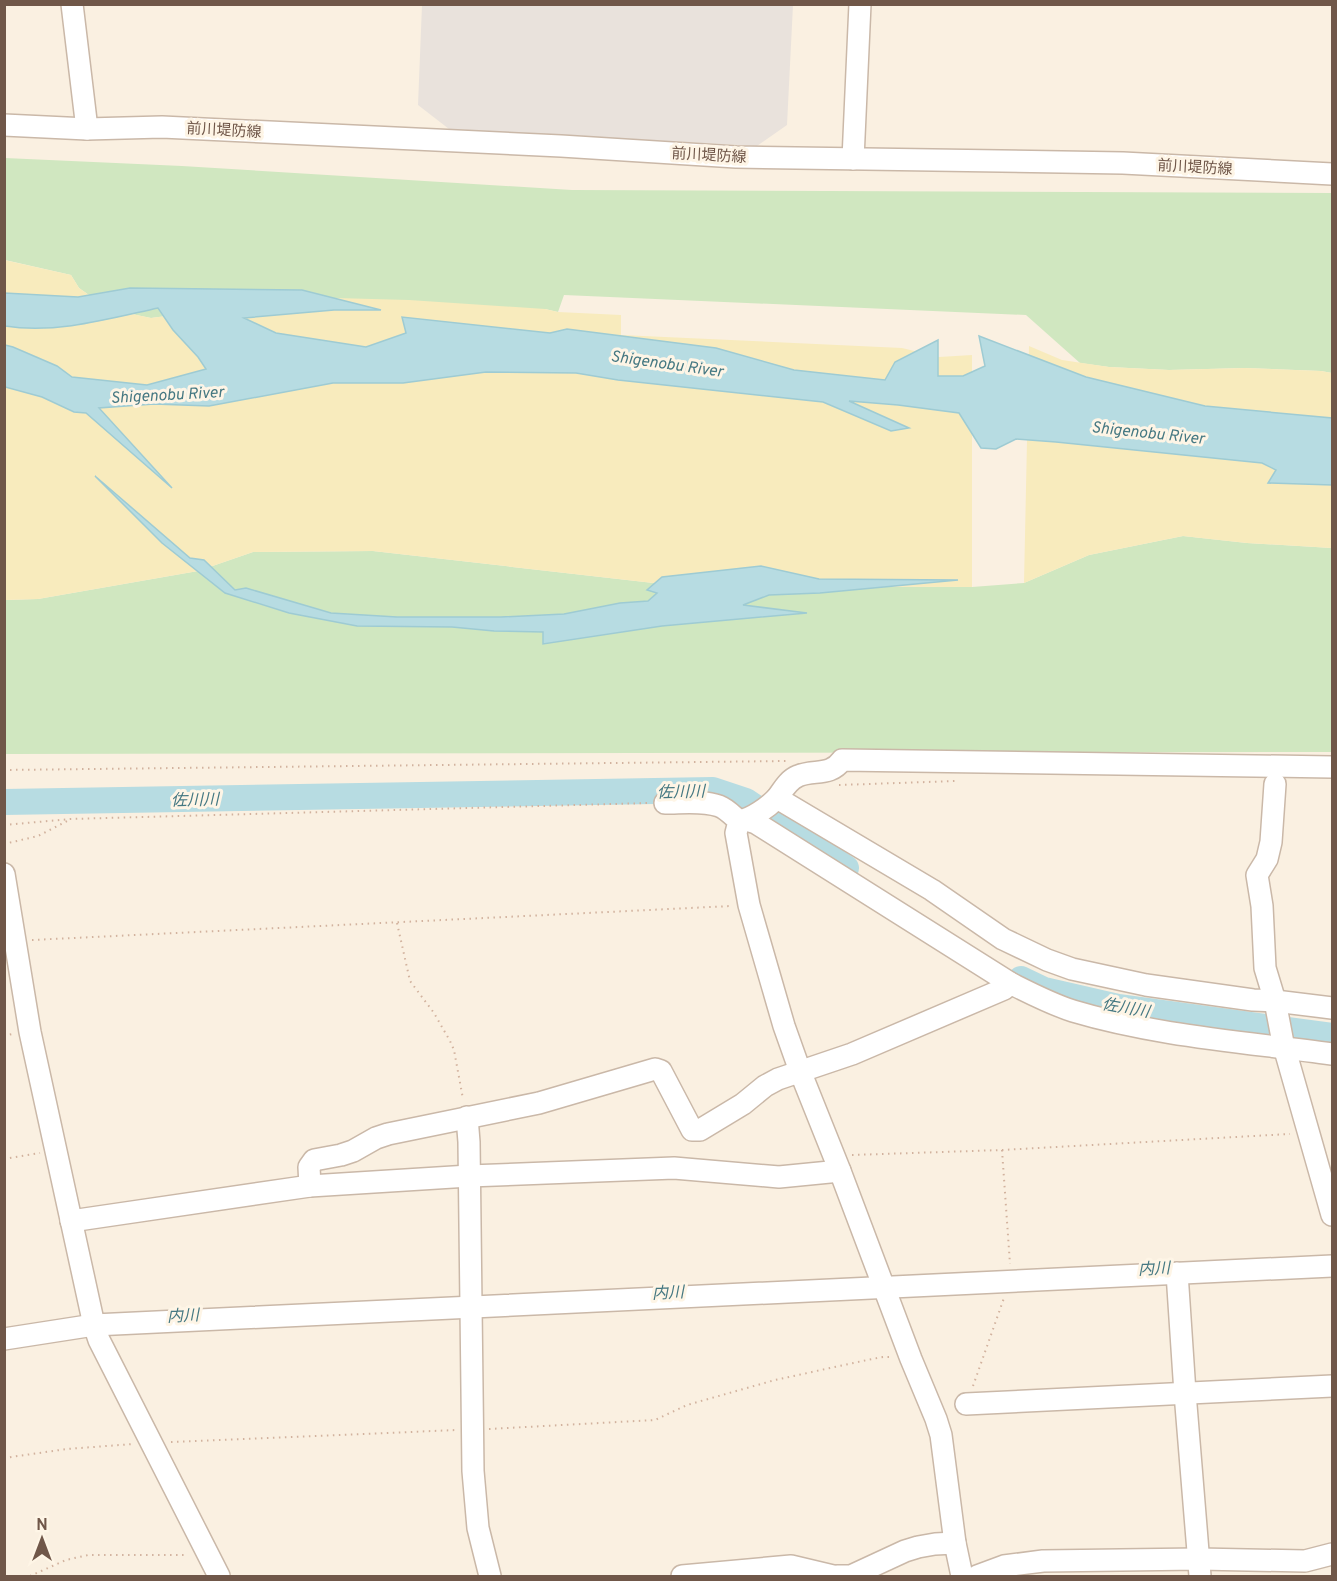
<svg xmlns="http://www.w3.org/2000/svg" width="1337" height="1581" font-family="Overpass,'Noto Sans JP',sans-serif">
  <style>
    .industrial { fill: #e9e2dc }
    .green { fill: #d0e7c0 }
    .sand { fill: #f8ebbd }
    .water { fill: #b7dce2; stroke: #9ecbd3; stroke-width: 1.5 }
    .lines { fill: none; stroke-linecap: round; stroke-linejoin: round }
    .river { stroke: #b7dce2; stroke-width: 26 }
    .minor-casing { stroke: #cab8a8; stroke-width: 24 }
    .path { stroke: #d2b29e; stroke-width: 2; stroke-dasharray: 1.5 4.5; stroke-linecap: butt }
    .minor { stroke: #fff; stroke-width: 21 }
    .labels { text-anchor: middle; stroke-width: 6; stroke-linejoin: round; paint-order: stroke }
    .street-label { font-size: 15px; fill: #705749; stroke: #fef5e6 }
    .water-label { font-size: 16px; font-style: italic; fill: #457882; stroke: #fef5e6 }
  </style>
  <rect width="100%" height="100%" fill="#faf0e1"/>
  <!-- industrial -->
  <path class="industrial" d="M422,5H793L787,125L757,146L449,129L418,105Z"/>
  <!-- green -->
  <g class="green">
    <path d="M5,158L182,166L572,190L1332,193V373L1321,371L1245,368L1169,370L1109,367L1080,363L1026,315L564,295L558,312L545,309L213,310L151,318L122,312L96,300L79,288L71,275L5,260Z"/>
    <path d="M1183,536L1247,543L1332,548V752L5,754L4,600L38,599L198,571L253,552L373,551L680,586L972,587L1024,583L1089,555Z"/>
  </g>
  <!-- sand -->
  <g class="sand">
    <path d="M4,260L71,275L79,288L96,300L122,312L151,318L213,310L335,298L409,300L545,309L558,312L621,315V335L902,348L939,357L972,355V587L680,586L373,551L253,552L198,571L38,599L5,600Z"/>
    <path d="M1029,346L1062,360L1109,367L1169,370L1245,368L1321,371L1332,373V548L1247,543L1183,536L1089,555L1024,583Z"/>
  </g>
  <!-- water -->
  <g class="water">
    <path d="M130,288L302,290L381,310H334L244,318L276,333L366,347L406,333L402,317L550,333L567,329L716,348L794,370L885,380L895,362L938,340V376H963L985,366L979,336L1086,377L1205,406L1332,418V485L1268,483L1276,470L1262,463L1056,442L1016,439L996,449L981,448L959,413L898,405L849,401L909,428L891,431L823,402L618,380L576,373L486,372L403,383H333L209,406L154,404L99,408L172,488L86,413L74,412L42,397L5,387V345L13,347L57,366L72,377L147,385L206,369L198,357L173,330L158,308C108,319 56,334 5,326V293L78,297Z"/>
    <path d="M95,476L190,558L204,560L235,590L246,588L331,613L397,617H501L564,614L620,603L648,601L657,593L647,590L662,577L761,566L819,579L958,580L820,593L769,595L743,605L807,613L662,626L543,644V632L494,631L452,627L357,626L289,613L225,593L162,543Z"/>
  </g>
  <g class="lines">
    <!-- river -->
    <g class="river">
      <path d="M4,802L713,790L746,801L846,868"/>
      <path d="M1021,979L1044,990L1118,1007L1332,1036"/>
    </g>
    <!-- minor casing -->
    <g class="minor-casing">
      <g id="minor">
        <path d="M72,4L87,129"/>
        <path d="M4,125L87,129L162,127L561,146L736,157L1123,163L1332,174"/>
        <path d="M853,159L860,4"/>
        <path d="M1275,784L1271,842L1267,859L1257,875L1262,906L1265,968L1275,1001L1283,1043L1332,1215"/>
        <path d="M777,798C783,790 788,780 798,776C814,769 830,777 842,760L1332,767"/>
        <path d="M665,803C682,803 703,800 719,806C727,809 733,816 739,821L736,833L749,905L784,1026L800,1071L840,1171L911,1359L936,1419L941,1435L955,1543L962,1576"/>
        <path d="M746,820L756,823L1010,983C1030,993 1051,1004 1073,1011C1157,1036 1246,1042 1332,1054"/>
        <path d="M739,821C752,819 768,807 777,798L932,890L1003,939L1047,960L1072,969L1146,985L1253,1000L1275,1001L1332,1008"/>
        <path d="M4,874L30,1032L94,1325L99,1340L219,1576"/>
        <path d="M467,1117L469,1142L473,1471L478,1528L490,1576"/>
        <path d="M310,1186L309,1167L314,1160L341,1155L353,1151L376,1138L388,1134L539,1103L655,1069L661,1071L692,1130H700L743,1104L765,1086L778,1079L852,1054L1004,989L1010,983"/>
        <path d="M71,1221L310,1186L469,1176L674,1168L779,1177L840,1171"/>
        <path d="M1177,1273L1185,1393L1200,1576"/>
        <path d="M4,1339L94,1325L1332,1266"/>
        <path d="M966,1404L1332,1386"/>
        <path d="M682,1576L791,1566L833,1576"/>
        <path d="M837,1576H851L905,1551L918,1547L935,1544L955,1543"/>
        <path d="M977,1576L1004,1566L1043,1561L1199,1559L1305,1561L1332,1554"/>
      </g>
    </g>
    <!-- path -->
    <g class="path">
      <path d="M4,770L788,761"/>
      <path d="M839,785L956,781"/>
      <path d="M4,825L71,819L649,803"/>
      <path d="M4,844L38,836L69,820"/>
      <path d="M397,923L410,981L434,1013L450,1041L454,1050L463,1099"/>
      <path d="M32,940L731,906"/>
      <path d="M4,1036L12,1034"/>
      <path d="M1002,1150L1010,1264"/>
      <path d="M852,1155L1002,1150L1290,1134"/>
      <path d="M4,1159L40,1153"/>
      <path d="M973,1386L1004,1298"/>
      <path d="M489,1429L655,1420L687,1405L775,1380L867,1360L883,1357H891"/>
      <path d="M171,1442L457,1430"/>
      <path d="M4,1458L67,1449L133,1444"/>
      <path d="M30,1576L66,1560L88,1555H188"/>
    </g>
    <!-- minor -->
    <use href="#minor" class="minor"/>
  </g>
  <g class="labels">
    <!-- street labels -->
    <g class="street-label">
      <text transform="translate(224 130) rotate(3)" y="5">前川堤防線</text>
      <text transform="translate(709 155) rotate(3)" y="5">前川堤防線</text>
      <text transform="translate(1195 167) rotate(3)" y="5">前川堤防線</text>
    </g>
    <!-- water labels -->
    <g class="water-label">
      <text transform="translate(667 363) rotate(8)" y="6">Shigenobu River</text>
      <text transform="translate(167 394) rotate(-3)" y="6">Shigenobu River</text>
      <text transform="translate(1148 432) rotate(6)" y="6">Shigenobu River</text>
      <text transform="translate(681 791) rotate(-1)" y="6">佐川川</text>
      <text transform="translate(195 799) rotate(-1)" y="6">佐川川</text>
      <text transform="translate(1126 1007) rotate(10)" y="6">佐川川</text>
      <text transform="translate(1154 1268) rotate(-3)" y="6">内川</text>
      <text transform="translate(668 1292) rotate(-3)" y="6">内川</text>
      <text transform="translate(183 1315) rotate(-3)" y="6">内川</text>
    </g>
  </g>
  <!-- border -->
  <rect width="1337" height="1581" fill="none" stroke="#705749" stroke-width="12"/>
  <!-- north arrow -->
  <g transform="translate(42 1539)" stroke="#fef5e6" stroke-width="4.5" paint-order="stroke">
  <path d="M0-4.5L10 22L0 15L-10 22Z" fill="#705749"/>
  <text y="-9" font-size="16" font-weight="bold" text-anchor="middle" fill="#705749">N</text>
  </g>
</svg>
